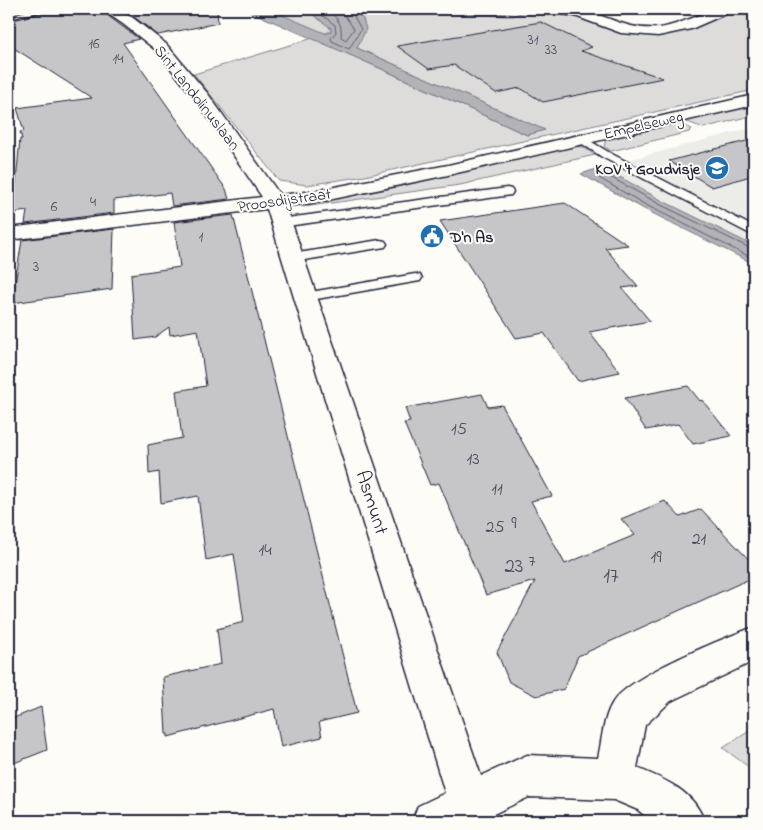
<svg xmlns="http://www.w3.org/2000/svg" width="763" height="830" font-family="'Indie Flower',sans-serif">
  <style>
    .built { fill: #ecece9 }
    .green { fill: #dddcdb; stroke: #807f8b }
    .water { fill: #b2b2b7; stroke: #787885 }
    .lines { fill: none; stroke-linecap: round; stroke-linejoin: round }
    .shore { stroke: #5c5c6d; stroke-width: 1 }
    .building { fill: #c6c6c8; stroke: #22223b }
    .service-casing { stroke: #22223b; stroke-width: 3 }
    .minor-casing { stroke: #22223b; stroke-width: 3 }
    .service { fill: #fdfcf7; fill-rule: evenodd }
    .minor { fill: #fdfcf7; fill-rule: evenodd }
    .labels { text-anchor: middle; stroke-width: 4; stroke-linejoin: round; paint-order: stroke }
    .far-number-label { font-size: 15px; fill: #4b4b5e }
    .far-street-label { font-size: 16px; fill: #22223b; stroke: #fdfcf7 }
    .far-poi-label { font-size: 16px; font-weight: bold; fill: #22223b; stroke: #fdfcf7; text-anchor: end }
    .number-label { font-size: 18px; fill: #4b4b5e }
    .street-label { font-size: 20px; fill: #22223b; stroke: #fdfcf7 }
    .near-number-label { font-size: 21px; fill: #4b4b5e }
  </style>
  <rect width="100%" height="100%" fill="#fdfcf7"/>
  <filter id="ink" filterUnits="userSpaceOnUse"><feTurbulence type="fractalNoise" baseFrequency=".02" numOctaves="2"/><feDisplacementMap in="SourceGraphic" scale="10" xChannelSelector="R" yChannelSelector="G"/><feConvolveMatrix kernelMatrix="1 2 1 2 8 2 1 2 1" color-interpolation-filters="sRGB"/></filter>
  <g filter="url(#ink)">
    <!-- built -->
    <path class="built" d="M754,127V246L663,201L602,167Z"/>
    <!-- green -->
    <g class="green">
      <path d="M268,9H305L327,23L331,31L323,34Z"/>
      <path d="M353,9H422L505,16H513L531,9L574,16L601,27L621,32L660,34L678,32L738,9H750L754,12V90L365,176L307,185L279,181L194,74L313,38L527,135L544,130L357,48L363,19Z"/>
      <path d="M440,9H520L506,14Z"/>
      <path d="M754,105V115L703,128L685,121Z"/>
      <path d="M678,122L692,129L689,132L611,151L604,146L606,139L611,137Z"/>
      <path d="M577,146L583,147L595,155L460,185L303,207L300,205L388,189Z"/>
      <path d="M754,728V771L723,748Z"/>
    </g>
    <!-- water -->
    <g class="water">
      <path d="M244,9H268L327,34L331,31V28L305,9H353L363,19L366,29L357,48L545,130L527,135L382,69Z"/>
      <path d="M602,167L663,201L754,246V264L644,209L581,174Z"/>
    </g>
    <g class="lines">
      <!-- shore -->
      <g class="shore">
        <path d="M314,9L335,25L336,32L331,38L332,41L349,49L361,29L350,9"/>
        <path d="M325,9C336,16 343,23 341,37L346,40L354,29L345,16L343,9"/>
        <path d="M754,250L661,205L603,173L597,175L599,178L646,205L754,259"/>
      </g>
    </g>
    <!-- building -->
    <g class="building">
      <path d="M52,9H99L139,39L123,43L226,189L229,199L172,206L170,193L114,200V213L25,224L27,211L13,213L20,139H22L20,132L24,131L17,108L92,98L9,45V21L50,11Z"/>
      <path d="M120,9H217L218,23L158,35L134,17Z"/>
      <path d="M541,22L592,47L581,51L663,78L543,102L520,88L496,93L454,65L429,69L397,46Z"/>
      <path d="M754,139V175L712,187L669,161Z"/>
      <path d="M565,203L628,245L605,248L638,286L622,288L650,321L589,332L620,372L578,381L544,333L516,338L440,221Z"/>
      <path d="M233,215L357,713L319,722L322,737L281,747L274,709L168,737V734H166L163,677L221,664L217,629L244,622L234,554L206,560L198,496L161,503L159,472L149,474L148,445L182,438L176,391L206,386L198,330L170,335L169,327L155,337L135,340L131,274L180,267L174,222Z"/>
      <path d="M114,229L112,289L12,303L22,240Z"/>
      <path d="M688,386L700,401L702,400L731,436L693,444L678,424L646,430L625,398Z"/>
      <path d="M482,394L488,407L502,405L552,496L531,501L565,564L635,535L621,519L665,501L680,517L701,509L754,565V577L578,656L564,689L536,696L509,682L497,652L535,581L486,595L439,483L430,485L404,423L410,422L405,408Z"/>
      <path d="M41,707L47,750L9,765V720Z"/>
    </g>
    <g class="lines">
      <!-- service casing -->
      <g class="service-casing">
        <g id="service">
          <path d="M36,9H50L9,19V15Z"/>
          <path d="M582,136L610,153L754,227V236L602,157L578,141L577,139L578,137Z"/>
          <path d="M507,188L511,189L513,192L511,195L280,227L274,223L280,219Z"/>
          <path d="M380,240L385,241L387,244L385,247L292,262L285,258L292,254Z"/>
          <path d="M415,274L420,275L422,278L420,281L305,301L300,300L298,297L300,294L305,293Z"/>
        </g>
      </g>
      <!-- minor casing -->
      <g class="minor-casing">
        <g id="minor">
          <path d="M101,9H116L133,18L166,44L208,94L280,195L314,191L448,165L754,95V105L448,175L314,203L286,206L481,776L527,755L598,758C602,741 603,717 613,702C631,675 722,639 754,627V661L671,701L645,725L637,768C664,779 694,791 704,821H651L638,810L614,800L529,797L479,821H412L418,806L445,793L267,209L9,240V228L262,197L196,100L156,50L123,24Z"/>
          <path d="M547,9C556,8 568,8 577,9C606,14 626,31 659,28C685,25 706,7 732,9L730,12L691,29L658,36L621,33L575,16L549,12Z"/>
        </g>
      </g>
      <!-- service -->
      <use href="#service" class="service"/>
      <!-- minor -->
      <use href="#minor" class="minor"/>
    </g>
  </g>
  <!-- icons -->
  <defs>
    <g id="school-disc" transform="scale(1.25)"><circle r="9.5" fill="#1f6fb2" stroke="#fdfcf7"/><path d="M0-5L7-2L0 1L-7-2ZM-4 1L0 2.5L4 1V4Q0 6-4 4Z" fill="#fff"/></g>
    <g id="civic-disc" transform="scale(1.25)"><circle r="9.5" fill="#1f6fb2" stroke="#fdfcf7"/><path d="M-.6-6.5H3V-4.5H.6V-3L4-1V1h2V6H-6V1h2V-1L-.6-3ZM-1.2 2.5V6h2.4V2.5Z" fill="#fff"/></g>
  </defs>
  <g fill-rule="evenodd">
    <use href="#school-disc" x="717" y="168"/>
    <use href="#civic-disc" x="432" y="236"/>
  </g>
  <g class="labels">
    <!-- far-number labels -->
    <g class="far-number-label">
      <text x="533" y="44">31</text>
      <text x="94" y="48">16</text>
      <text x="551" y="54">33</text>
      <text x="118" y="63">14</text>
      <text x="93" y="206">4</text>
      <text x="54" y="211">6</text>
      <text x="201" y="241">1</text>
      <text x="36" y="271">3</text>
    </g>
    <!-- far-street labels -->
    <g class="far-street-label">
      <text transform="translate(198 97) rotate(52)" y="6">Sint Landolinuslaan</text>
      <text transform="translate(643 124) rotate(-13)" y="6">Empelseweg</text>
      <text transform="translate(284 199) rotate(-8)" y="6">Proosdijstraat</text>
    </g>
    <!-- far-poi labels -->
    <g class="far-poi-label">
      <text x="700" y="174">KOV 't Goudvisje</text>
      <text x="450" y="242" text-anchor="start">D'n As</text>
    </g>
    <!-- number labels -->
    <g class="number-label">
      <text x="459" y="434">15</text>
      <text x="473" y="464">13</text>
      <text x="497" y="494">11</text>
      <text x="514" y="528">9</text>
      <text x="495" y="532">25</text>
      <text x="699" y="544">21</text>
      <text x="265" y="555">14</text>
      <text x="656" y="562">19</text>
      <text x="532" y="566">7</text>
    </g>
    <!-- street labels -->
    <g class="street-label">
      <text transform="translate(373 502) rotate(72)" y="7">Asmunt</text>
    </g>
    <!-- near-number labels -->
    <g class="near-number-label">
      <text x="514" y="572">23</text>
      <text x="611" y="582">17</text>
    </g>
  </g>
  <!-- margin -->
  <rect width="763" height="830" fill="none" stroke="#fdfcf7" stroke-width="30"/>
  <rect x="15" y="15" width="733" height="800" fill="none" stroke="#22223b" stroke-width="2" filter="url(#ink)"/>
</svg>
